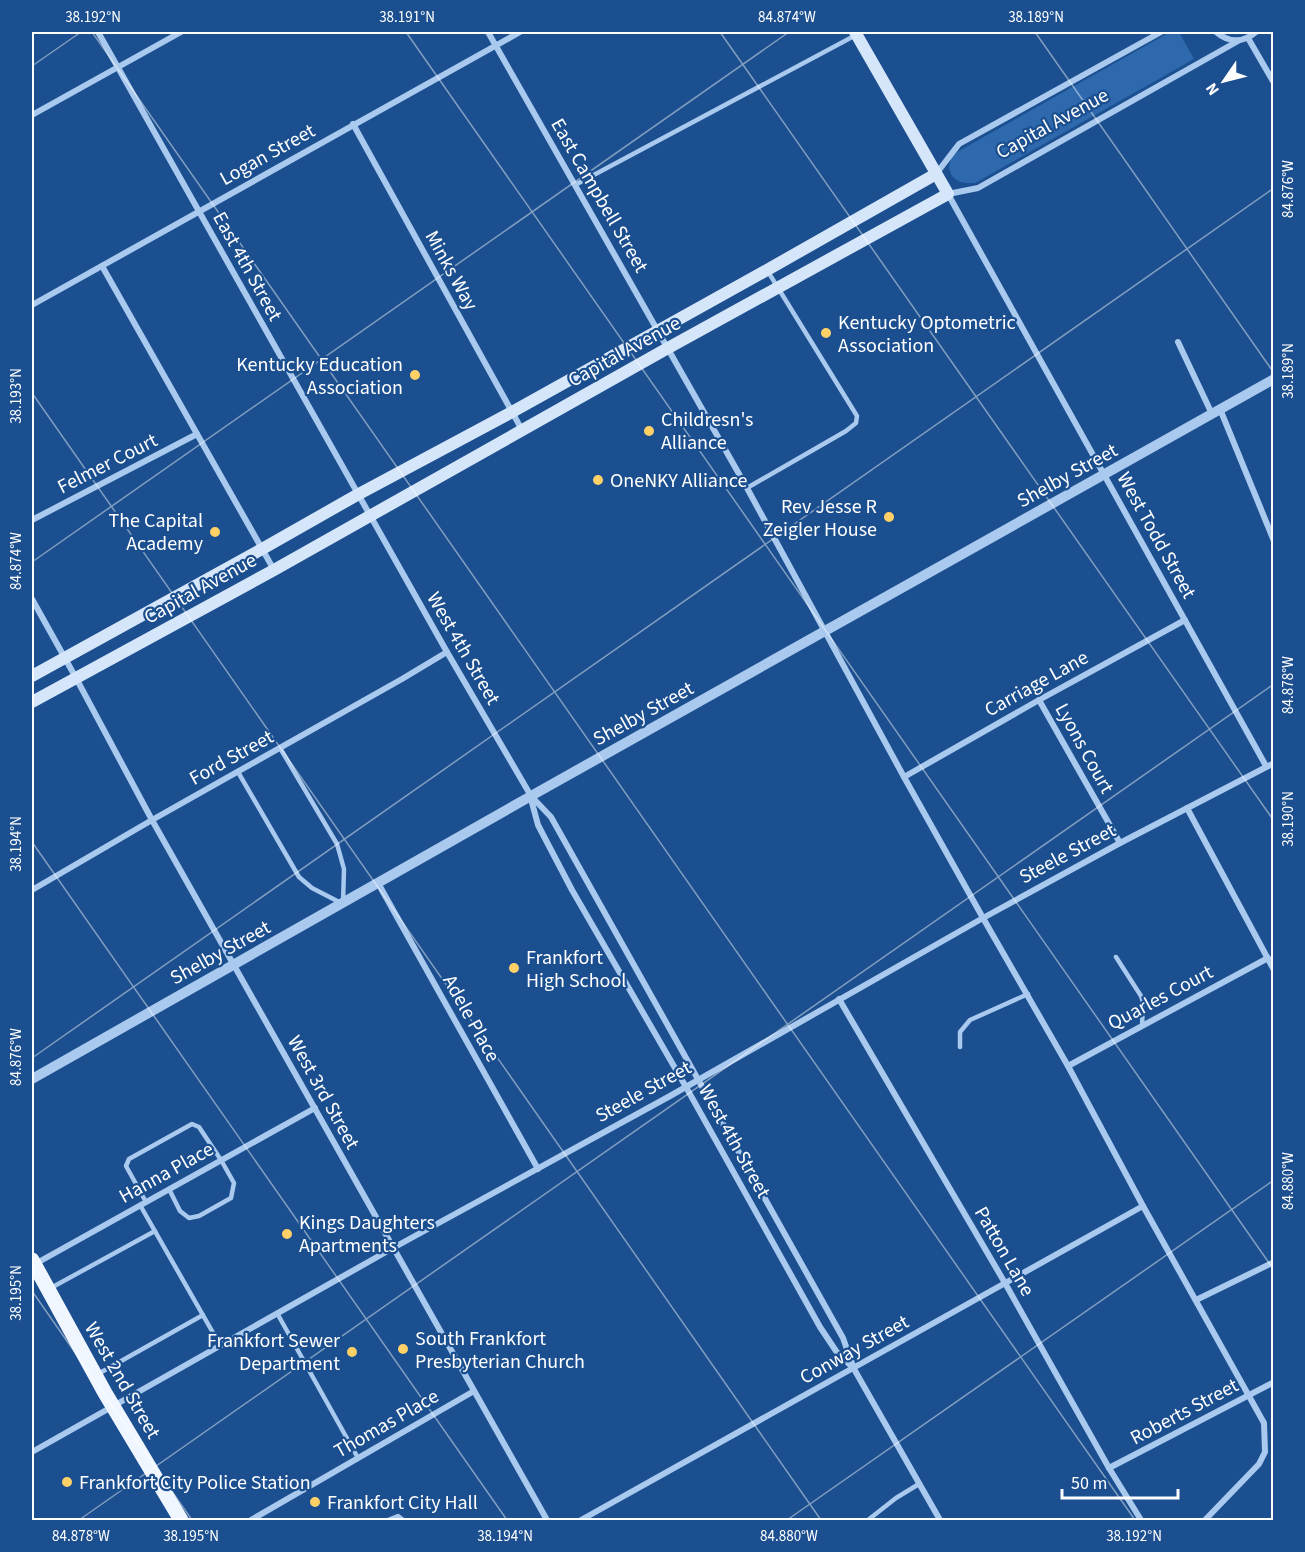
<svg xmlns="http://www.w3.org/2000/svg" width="1305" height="1552" font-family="'Source Sans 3',sans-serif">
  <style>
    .green { fill: #2e69ad }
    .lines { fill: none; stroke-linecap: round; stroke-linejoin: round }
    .service { stroke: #a9c9ee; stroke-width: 4.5 }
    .minor { stroke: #a9c9ee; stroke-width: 6 }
    .tertiary { stroke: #a9c9ee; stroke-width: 10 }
    .secondary { stroke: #d6e6fa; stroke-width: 12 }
    .primary { stroke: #f0f6ff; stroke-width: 15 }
    .ticks { fill: none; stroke: #fff; stroke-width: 1.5; stroke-opacity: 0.45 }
    .poi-dot { fill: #ffd166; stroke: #1b4f8f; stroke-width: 2 }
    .labels { text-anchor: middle; stroke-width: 4.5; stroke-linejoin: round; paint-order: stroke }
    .street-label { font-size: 20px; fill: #fff; stroke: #1b4f8f }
    .poi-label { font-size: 20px; fill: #fff; stroke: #1b4f8f; text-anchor: start }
    .neatline { fill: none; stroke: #fff; stroke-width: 2 }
    .ticks-label { font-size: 15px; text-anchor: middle; fill: #fff }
  </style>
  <rect width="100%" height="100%" fill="#1b4f8f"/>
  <!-- green -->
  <path class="green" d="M1170,32H1179L1194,59L975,183C953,186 940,168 957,152Z"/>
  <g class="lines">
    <!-- service -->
    <g class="service">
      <path d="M575,185L856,35"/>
      <path d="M747,488L846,431L856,423L857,416L767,270"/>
      <path d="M238,772L299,877L312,888L343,904L344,869L337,844L280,748"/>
      <path d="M1116,957L1141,996L1143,1002L1142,1026"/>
      <path d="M960,1047V1032L970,1020L1028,994"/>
      <path d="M146,1202L126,1166L129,1159L192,1124L199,1127L221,1160L234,1183L231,1198L199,1216L189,1218L180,1211L169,1189"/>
      <path d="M140,1205L220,1345"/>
      <path d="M49,1289L155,1231"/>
      <path d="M277,1313L358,1458"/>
      <path d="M98,1374L203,1315"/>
      <path d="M388,1520L398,1516L403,1520"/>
      <path d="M868,1520L896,1498L919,1484"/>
    </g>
    <!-- minor -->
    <g class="minor">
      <path d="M98,32L447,652L531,796L551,817L843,1338L854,1369L940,1520"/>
      <path d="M488,32L747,488L904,777L983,918L1068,1066L1143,1206L1264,1423L1265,1452L1259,1464L1205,1520"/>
      <path d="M1216,32C1229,43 1243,43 1256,32"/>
      <path d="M1248,38L1274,83"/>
      <path d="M1238,41L978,188L948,194L1266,766"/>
      <path d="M32,115L181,32"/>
      <path d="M353,124L522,430"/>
      <path d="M936,174L959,144L1161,32"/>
      <path d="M102,266L274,570"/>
      <path d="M32,305L520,32"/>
      <path d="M1178,342L1212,414"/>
      <path d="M1220,409L1274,541"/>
      <path d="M32,520L197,434"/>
      <path d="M32,599L76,678L152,820L547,1520"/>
      <path d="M1039,700L1120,843"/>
      <path d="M904,777L1039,700L1185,620"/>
      <path d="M531,799L538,825L572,890L686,1087L820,1327L836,1351L851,1366"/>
      <path d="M1187,808L1274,970"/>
      <path d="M378,883L538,1169"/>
      <path d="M32,890L152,820L402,679L447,652"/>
      <path d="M839,999L1005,1283L1109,1468L1141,1520"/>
      <path d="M1068,1066L1268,958"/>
      <path d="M35,1264L315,1108"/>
      <path d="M1196,1300L1274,1262"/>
      <path d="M32,1452L393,1248L670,1096L983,918L1120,843L1274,763"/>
      <path d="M1109,1468L1274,1382"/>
      <path d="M251,1520L474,1391"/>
      <path d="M581,1520L1143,1206"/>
    </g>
    <!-- tertiary -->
    <path class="tertiary" d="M32,1079L531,796L1274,379"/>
    <!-- secondary -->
    <g class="secondary">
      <path d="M32,676L262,549L357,495L512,412L767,270L936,174"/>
      <path d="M32,702L274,570L668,348L948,194L855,32"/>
    </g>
    <!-- primary -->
    <path class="primary" d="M32,1260L105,1393L181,1520"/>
  </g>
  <!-- ticks -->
  <path class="ticks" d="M92,32L1135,1520M406,32L1274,1270M720,32L1274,821M1035,32L1274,373M32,66L81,32M32,393L821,1520M32,562L789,32M32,842L507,1520M32,1058L1274,188M32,1291L192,1520M79,1520L1274,684M787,1520L1274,1180"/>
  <!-- markers -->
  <g class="poi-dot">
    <circle cx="826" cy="333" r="6"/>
    <circle cx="415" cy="375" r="6"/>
    <circle cx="649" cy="431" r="6"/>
    <circle cx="598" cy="480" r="6"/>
    <circle cx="889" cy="517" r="6"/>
    <circle cx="215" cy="532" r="6"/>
    <circle cx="514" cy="968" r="6"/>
    <circle cx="287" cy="1234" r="6"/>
    <circle cx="403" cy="1349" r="6"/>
    <circle cx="352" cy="1352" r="6"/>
    <circle cx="67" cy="1482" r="6"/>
    <circle cx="315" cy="1502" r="6"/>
  </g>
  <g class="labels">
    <!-- street labels -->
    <g class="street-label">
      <text transform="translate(1052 123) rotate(-29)" y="7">Capital Avenue</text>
      <text transform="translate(267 154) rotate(-29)" y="7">Logan Street</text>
      <text transform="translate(600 195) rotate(60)" y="7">East Campbell Street</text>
      <text transform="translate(248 266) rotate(61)" y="7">East 4th Street</text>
      <text transform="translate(452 270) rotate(61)" y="7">Minks Way</text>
      <text transform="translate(624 351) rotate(-29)" y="7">Capital Avenue</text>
      <text transform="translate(107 463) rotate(-27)" y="7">Felmer Court</text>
      <text transform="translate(1067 475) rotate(-29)" y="7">Shelby Street</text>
      <text transform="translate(1157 535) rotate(61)" y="7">West Todd Street</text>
      <text transform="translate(200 588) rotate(-29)" y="7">Capital Avenue</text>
      <text transform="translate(464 648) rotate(60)" y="7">West 4th Street</text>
      <text transform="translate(1036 683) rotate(-29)" y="7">Carriage Lane</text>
      <text transform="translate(643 713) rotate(-29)" y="7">Shelby Street</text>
      <text transform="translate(1085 748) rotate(61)" y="7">Lyons Court</text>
      <text transform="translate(231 757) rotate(-29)" y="7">Ford Street</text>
      <text transform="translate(1067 853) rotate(-28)" y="7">Steele Street</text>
      <text transform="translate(220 952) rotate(-29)" y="7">Shelby Street</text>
      <text transform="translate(1160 997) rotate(-28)" y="7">Quarles Court</text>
      <text transform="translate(472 1018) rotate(61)" y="7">Adele Place</text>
      <text transform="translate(643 1091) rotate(-29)" y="7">Steele Street</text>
      <text transform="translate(324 1092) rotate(61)" y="7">West 3rd Street</text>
      <text transform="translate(735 1141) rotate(61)" y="7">West 4th Street</text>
      <text transform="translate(166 1172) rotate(-29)" y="7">Hanna Place</text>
      <text transform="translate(1005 1251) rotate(60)" y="7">Patton Lane</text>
      <text transform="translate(854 1349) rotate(-29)" y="7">Conway Street</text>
      <text transform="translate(123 1380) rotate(60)" y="7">West 2nd Street</text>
      <text transform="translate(1184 1411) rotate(-28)" y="7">Roberts Street</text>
      <text transform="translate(386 1423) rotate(-30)" y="7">Thomas Place</text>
    </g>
    <!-- poi labels -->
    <g class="poi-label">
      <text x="838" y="329">Kentucky Optometric<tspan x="838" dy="23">Association</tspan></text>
      <text x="403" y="371" text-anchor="end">Kentucky Education<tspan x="403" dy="23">Association</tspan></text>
      <text x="661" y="426">Childresn's<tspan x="661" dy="23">Alliance</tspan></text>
      <text x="610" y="487">OneNKY Alliance</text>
      <text x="877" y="513" text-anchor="end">Rev Jesse R<tspan x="877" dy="23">Zeigler House</tspan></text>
      <text x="203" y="527" text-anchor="end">The Capital<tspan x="203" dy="23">Academy</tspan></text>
      <text x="526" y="964">Frankfort<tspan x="526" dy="23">High School</tspan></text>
      <text x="299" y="1229">Kings Daughters<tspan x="299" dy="23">Apartments</tspan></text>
      <text x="415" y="1345">South Frankfort<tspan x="415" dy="23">Presbyterian Church</tspan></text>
      <text x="340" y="1347" text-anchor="end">Frankfort Sewer<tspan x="340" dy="23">Department</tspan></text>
      <text x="79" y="1489">Frankfort City Police Station</text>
      <text x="327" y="1509">Frankfort City Hall</text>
    </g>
  </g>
  <!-- border -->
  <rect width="1305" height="1552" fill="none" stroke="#1b4f8f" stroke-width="66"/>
  <!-- north arrow -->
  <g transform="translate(1224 81) rotate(235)" stroke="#1b4f8f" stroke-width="4.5" paint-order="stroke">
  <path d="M0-4.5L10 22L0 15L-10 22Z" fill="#ffffff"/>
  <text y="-9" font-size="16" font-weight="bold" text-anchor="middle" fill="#ffffff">N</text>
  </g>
  <!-- scale -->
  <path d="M1062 1489v9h116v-9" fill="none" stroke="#ffffff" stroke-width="3"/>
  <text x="1071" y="1489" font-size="18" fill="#ffffff" stroke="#1b4f8f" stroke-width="4.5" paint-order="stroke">50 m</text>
  <rect x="33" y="33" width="1239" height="1486" class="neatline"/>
  <g class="ticks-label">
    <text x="93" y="22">38.192°N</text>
    <text x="407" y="22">38.191°N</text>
    <text x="787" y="22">84.874°W</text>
    <text x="1036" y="22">38.189°N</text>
    <text transform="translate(1288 189) rotate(-90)" y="5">84.876°W</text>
    <text transform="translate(1288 371) rotate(-90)" y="5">38.189°N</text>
    <text transform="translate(16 396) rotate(-90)" y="5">38.193°N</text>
    <text transform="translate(16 561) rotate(-90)" y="5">84.874°W</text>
    <text transform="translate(1288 685) rotate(-90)" y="5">84.878°W</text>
    <text transform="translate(1288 819) rotate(-90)" y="5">38.190°N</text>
    <text transform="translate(16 844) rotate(-90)" y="5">38.194°N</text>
    <text transform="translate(16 1057) rotate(-90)" y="5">84.876°W</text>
    <text transform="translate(1288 1181) rotate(-90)" y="5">84.880°W</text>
    <text transform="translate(16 1293) rotate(-90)" y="5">38.195°N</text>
    <text x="81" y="1541">84.878°W</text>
    <text x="191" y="1541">38.195°N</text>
    <text x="505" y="1541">38.194°N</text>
    <text x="789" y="1541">84.880°W</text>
    <text x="1134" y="1541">38.192°N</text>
  </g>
</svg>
